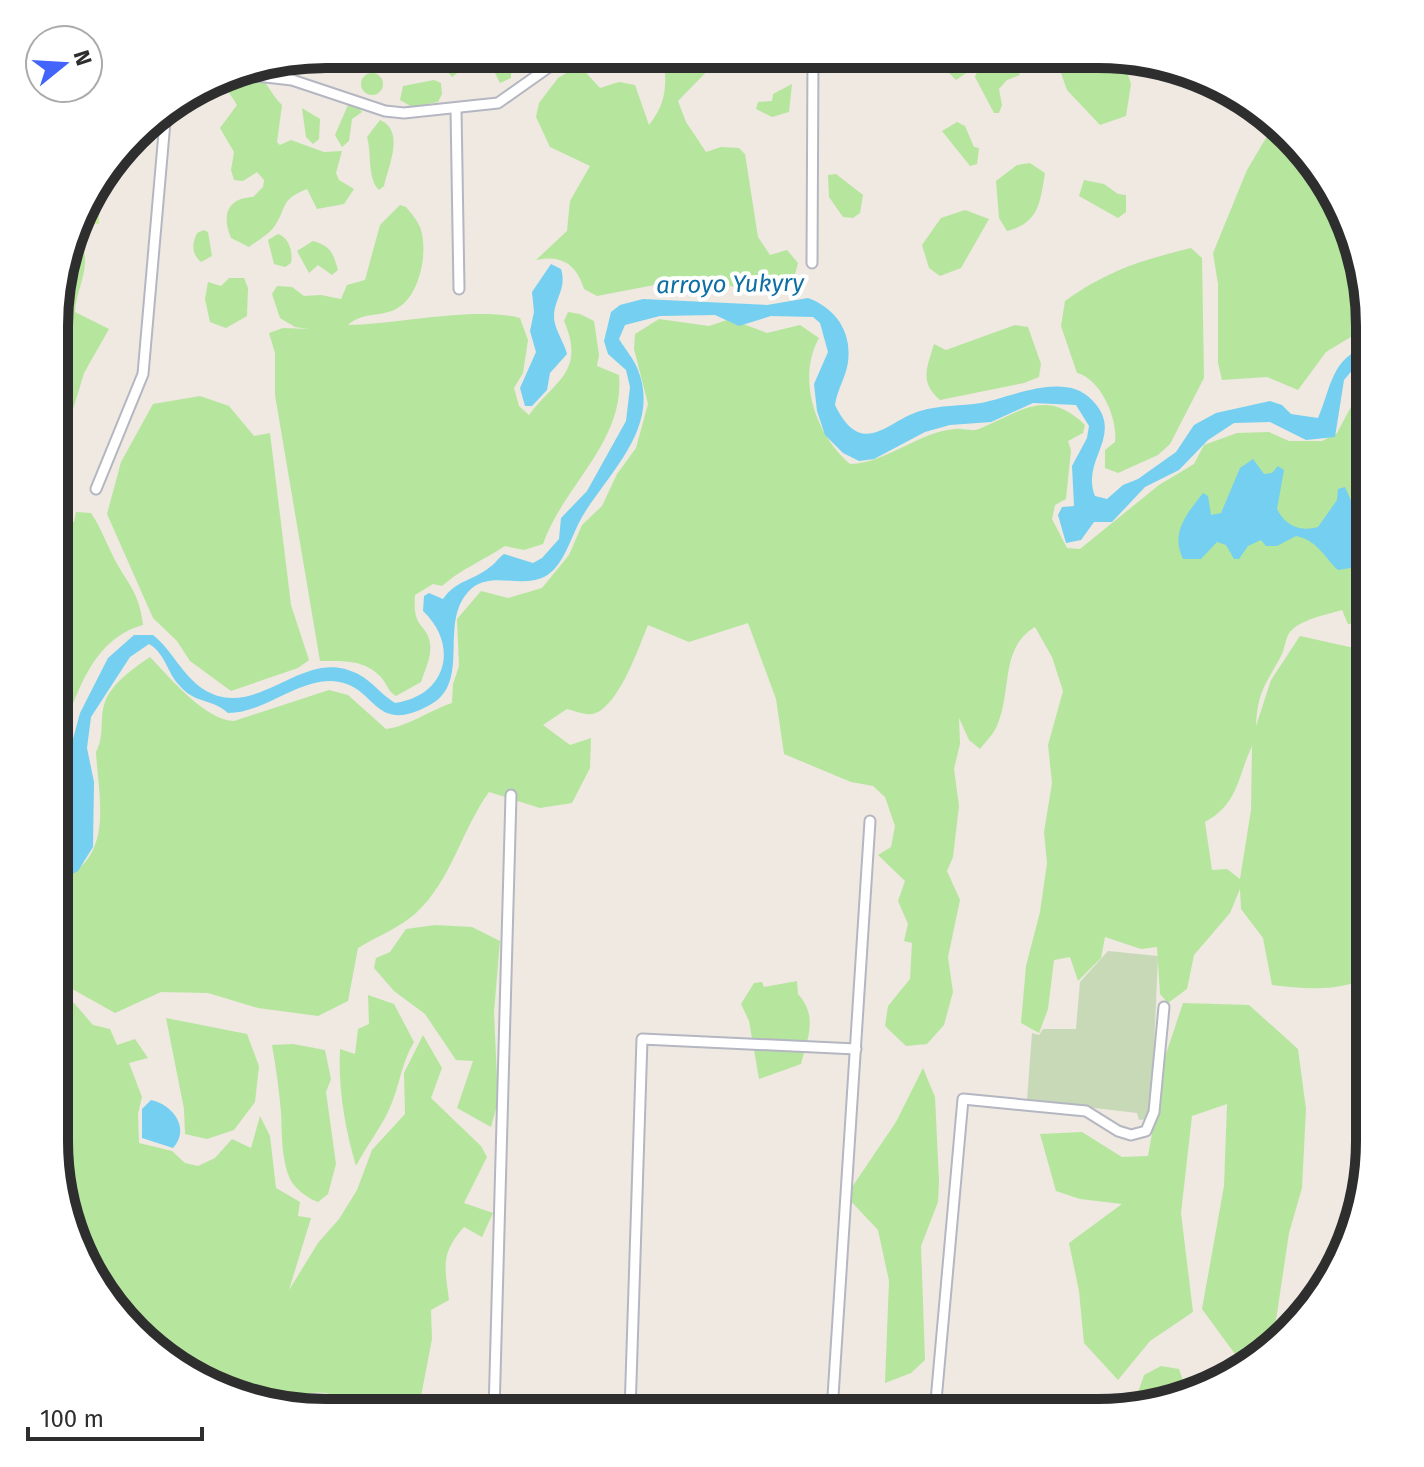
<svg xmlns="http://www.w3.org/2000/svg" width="1424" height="1467" font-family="'Fira Sans',sans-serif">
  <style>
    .green { fill: #b6e59e; fill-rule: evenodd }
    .cemetery { fill: #c8d9b8 }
    .pitch { fill: #c9ec9a }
    .water { fill: #75cff0 }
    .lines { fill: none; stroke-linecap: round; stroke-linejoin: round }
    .minor-casing { stroke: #b4b7c1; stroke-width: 13 }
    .minor { stroke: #fff; stroke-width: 9 }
    .labels { text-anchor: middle; stroke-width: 8; stroke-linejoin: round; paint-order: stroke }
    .water-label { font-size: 24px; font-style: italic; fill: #0d6fa3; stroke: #fff }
    .rim { fill: none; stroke: #2e2e2e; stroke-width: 10 }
  </style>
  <rect width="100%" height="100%" fill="#efe9e1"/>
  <!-- green -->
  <g class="green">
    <path d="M454,54H489L483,64H469L452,77L448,72V62Z"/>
    <path d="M496,54L512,55L511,78L500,83L495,73Z"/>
    <path d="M664,55H714L713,65L678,101L686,122L706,152L721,147L739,148L745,154L758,237L770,255L787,250L798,263L793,282L769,292L712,283L701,276L597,296L584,289C577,265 562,254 536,260L567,231L570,201L590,166L550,147L536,117L539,103L558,78L579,65L600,88L619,82L635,85L649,125C668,101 666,84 664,55Z"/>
    <path d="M943,56H966L972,69L956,80L942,66Z"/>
    <path d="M1055,56H1122L1131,84L1126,116L1100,125L1067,90Z"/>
    <path d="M1004,58L1011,60L1020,75L1007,80L999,89L1002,105L999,113H994L975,77L978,69Z"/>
    <path d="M253,68C266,79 270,94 282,105L277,142L280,145L291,140L324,152L342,151L336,173L339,180L354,189L344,204L317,209L307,189C279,200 288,207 274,227C270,233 256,242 249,247L231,238C222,217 226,198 253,197L263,187L264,180L257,172L243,181L234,180L231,170L234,152L220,128L237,105L228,91V75L238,69Z"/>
    <circle cx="372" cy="84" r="11"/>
    <path d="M434,80L441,83L442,94L438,102L412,107L400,100L403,86Z"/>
    <path d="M792,84L789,112L772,117L756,109L758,102L772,101L773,94Z"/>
    <path d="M348,105H356L362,112L352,119L349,141L342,147L335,135Z"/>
    <path d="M302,108L320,119L319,139L313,144L306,137Z"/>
    <path d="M380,120C405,131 389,164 384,186L379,190C367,179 372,153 367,137Z"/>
    <path d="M957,122L965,126L974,147L979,148L977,164L970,166L942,131Z"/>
    <path d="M1273,126L1324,174L1369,308V339L1359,332L1326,352L1298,390L1267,377L1222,380L1218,363V284L1213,253L1247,170Z"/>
    <path d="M1030,163L1045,173C1040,203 1039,223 1007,231L999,218L996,181L1017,165Z"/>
    <path d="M836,174L863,195L860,213L853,218L843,217L829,197L828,175Z"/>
    <path d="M1084,180L1104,184L1118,194L1126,195V212L1118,218L1079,196Z"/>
    <path d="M400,205L406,207C411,213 417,220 420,227C429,251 420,299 394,310C378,317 362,312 348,325C399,324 474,306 520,318L528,340L523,373L514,388L519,406L529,415C555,380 586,372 564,321L568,312L580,314L594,321L599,355L597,366L619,375C625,442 563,486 543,544L524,550L505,546C484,560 461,569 442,586L433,584L415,595C412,630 427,623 430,643C432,656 425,670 421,682L396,696C387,691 387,683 380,676C363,659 342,661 320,661L275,395V353L269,333L283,328L309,329L295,327L280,318L272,294L277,286L292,287L304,296L321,295L341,299L347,285L365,280L380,225Z"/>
    <path d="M965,210L989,219L961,268L940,276L929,268L922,245L941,218Z"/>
    <path d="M204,230L208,232L212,256L201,262C191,253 192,244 197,233Z"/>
    <path d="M278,234C289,238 293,251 291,263L285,267L274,264L268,240Z"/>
    <path d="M313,241C331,246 333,253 338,270L332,275L318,265L309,273L297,251Z"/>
    <path d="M1191,248L1202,258L1204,378L1170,444L1158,455L1118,473L1105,468V450L1115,442C1118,419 1101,379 1077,373L1061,326L1065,301C1109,270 1139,261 1191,248Z"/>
    <path d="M68,249L84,251C89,271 76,291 75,312L109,329L84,373L71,416L58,425L59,273Z"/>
    <path d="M229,278H244L248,288L247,316L226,328L210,322L205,299L208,282L221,286Z"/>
    <path d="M659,319L709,326L730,319L767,333L800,325L819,338C796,379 816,435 850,464C887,463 918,432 955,429C964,428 971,432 979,429C1021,412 1046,387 1085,425L1083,433L1068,441L1071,450L1066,499L1055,505L1052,519L1067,548L1080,549L1159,485L1194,464L1204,445L1237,433L1269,432L1289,441H1322L1337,433L1369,373V626L1348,624L1342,610C1326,615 1301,619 1290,632C1285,638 1285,649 1281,656C1265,686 1258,690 1256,726L1271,680L1300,636L1363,650L1369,664V977C1338,992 1306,989 1272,985L1263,938L1241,909L1240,889L1230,913L1194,955L1187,989L1168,1003L1160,994L1157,947L1141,949L1105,937L1101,958L1078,981L1070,957L1054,960L1048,1009L1039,1033L1021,1023L1026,966L1040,912L1047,863L1044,832L1052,783L1048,745L1063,691L1052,657L1035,627C1000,648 1012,689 998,723C995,733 986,741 980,749L969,740L959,718L960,744L954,769L959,806L953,857L947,871L960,900L948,957L953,992L944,1025L927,1044L906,1046L885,1026L888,1006L910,979L912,943L904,941L908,924L898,901L905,881L878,855L891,847L895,826L885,797L873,786L851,782L784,754L776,699L748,623L689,642L648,625C639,646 618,710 592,714C584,715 575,711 567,709L543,725L570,745L591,738L590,768L572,803L540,808L489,792C462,829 451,881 416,913C401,927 376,937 358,948L348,1001L318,1016L258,1008L208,993L161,992L115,1013L65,985L55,987L56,882C115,859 99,803 96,752C105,736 99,718 105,702C112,683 134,668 150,657C169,677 206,721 234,721L329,690L348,695L386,729C404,728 433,709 452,703L453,684L459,666L457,619L481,591L508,598L542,588L569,555L582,525L602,506L617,474L636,448L648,404L634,349L635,334ZM1252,746L1251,810L1240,879L1227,869L1212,870L1205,822C1239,803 1237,778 1252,746Z"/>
    <path d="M1015,325L1028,327L1041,364L1039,377L1024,383L940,400C919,382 927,368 934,344L946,350Z"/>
    <path d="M200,396L229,406L254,436L270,433L291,605L309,660L298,668L231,691L190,661L177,641L153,618L107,514L121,462L153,404Z"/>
    <path d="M76,512L91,513C100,526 105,540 112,554C126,583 139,590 143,625C89,640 76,699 57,746L58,524L74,522Z"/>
    <path d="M435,925L472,927L500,941L494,1012L498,1101L491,1127L457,1108L473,1061L456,1060L425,1014L394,991L374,968L376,958L390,952L406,929Z"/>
    <path d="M797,981L798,994C818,1016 808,1037 801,1064L759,1079L749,1021L741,1004L754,983L762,982L764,987Z"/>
    <path d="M368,995L394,1004L414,1042C400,1066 400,1087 388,1112C379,1130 366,1147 356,1166C345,1128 338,1089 340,1049L355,1054L358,1029L369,1024Z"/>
    <path d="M55,1003H74L93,1025L110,1029L117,1045L135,1039L148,1058L129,1063L142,1097L138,1114L139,1143L172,1151L185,1163L198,1166L215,1158L232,1139L251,1148L260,1116L270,1136L276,1188L300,1202L298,1216L311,1218L289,1290L318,1243L339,1219L357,1190L372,1150L405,1114L404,1073L423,1035L442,1068L431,1098L481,1146L487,1157L464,1203L493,1213L482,1237L464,1227C440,1254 445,1267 449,1300L431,1310L432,1339L418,1412H369L365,1407C333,1396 315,1381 286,1406L190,1377L100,1293L55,1159Z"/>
    <path d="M1183,1003L1249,1005L1298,1049L1306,1109L1302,1188L1289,1233L1275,1327L1243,1365L1202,1309L1224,1186L1227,1104L1192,1116L1181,1213L1193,1312L1150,1341L1118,1380L1084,1343L1079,1291L1069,1243L1122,1204L1080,1199L1056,1191L1040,1134L1082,1132L1122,1157L1148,1156L1166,1054Z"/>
    <path d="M166,1018L247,1034L259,1066L255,1102L234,1130L207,1139L185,1134L184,1109Z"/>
    <path d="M293,1044L325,1050L331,1079L326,1092L336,1164L328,1194L318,1202C307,1198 295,1189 290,1179C281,1159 282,1132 281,1112C279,1090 276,1067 272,1045Z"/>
    <path d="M923,1068L935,1097L939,1182L938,1202L921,1246L925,1360L911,1373L885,1383L889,1281L878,1230L846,1196L896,1122Z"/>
    <path d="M1161,1366L1179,1369L1186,1389L1133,1407L1144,1375Z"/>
  </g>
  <!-- cemetery -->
  <path class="cemetery" d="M1108,951L1158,956L1151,1119L1139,1120L1137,1113L1027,1100L1032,1033L1039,1035L1043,1029H1076L1080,982Z"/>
  <!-- pitch -->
  <path class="pitch" d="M99,179V224L78,223L90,190Z"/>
  <!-- water -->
  <g class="water">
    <path d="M551,264L561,269C567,288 555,298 554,315C553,327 564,342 567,354L550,373L547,390L532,406H525L520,388L536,352L530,331L534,312L532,292Z"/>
    <path d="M808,298C835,308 852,331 848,362C846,377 837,390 835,405C862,460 887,421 920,411C940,405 961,406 981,403C1012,397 1065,371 1092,400C1126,435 1080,459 1095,496L1107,499L1123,485L1138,479L1176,452L1194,425L1216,413L1270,401L1282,405L1291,414L1318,418C1331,389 1331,356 1369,346V360L1355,367L1344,380L1335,437L1306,440L1270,422L1234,423L1208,440L1179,470L1145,487L1112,522H1094L1081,540L1066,543L1058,515L1062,507L1074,506L1072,466L1087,438L1089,426L1076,405L1033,403L991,422L950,425L925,432L874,459L859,461L843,453L825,435L817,411L814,384L828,352L820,323L813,317L771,316L739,326L715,315L660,316L625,325L619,339C625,349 634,359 638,370C661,428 608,473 582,517C571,536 564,567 544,577C520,589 488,569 468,592C438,625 473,684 428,706C371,736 377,683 332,681C296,680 264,713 228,713C210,697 196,705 179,685C167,672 165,653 149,644L130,657L91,717L87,748L94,782L93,847L78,871L56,883V851L70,833L66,745L73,739L80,713L108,658L134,635H153C172,650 182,675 203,689C253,721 296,656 345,669C370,676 375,690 395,703C446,696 460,646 423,611L424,596L429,593L443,599C456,580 473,581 490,567C496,563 498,558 504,554L533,563L542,558L559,539L561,518L587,491L626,421L630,387L626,370L608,354L604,341L611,312L620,305L643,299L767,305Z"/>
    <path d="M1253,459L1264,474L1272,473L1278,466L1284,470L1277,509C1285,526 1301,532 1318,527L1337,500L1338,489L1345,487L1353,505L1369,514V565L1338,570C1325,558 1317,540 1296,536L1277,546H1266L1261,540L1248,546L1239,559H1234L1226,545L1217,542L1201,559H1183C1170,532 1187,514 1203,493L1208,496L1211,515L1221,513L1240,468Z"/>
    <path d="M151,1100C172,1104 191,1128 173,1148L142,1138V1109Z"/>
  </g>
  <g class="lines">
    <!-- minor casing -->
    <g class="minor-casing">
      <g id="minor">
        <path d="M230,73L292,80L385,111L404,113L498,103L566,55"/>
        <path d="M456,109L459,289"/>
        <path d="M812,263L813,55"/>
        <path d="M96,489L143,374L166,110"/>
        <path d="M494,1412L511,795"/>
        <path d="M630,1412L642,1039L856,1049"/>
        <path d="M832,1412L870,821"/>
        <path d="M935,1412L963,1099L1086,1111L1118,1131L1131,1135L1146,1131L1154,1112L1164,1007"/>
      </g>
    </g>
    <!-- minor -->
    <use href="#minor" class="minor"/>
  </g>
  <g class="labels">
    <!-- water labels -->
    <g class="water-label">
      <text transform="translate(730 284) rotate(-1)" y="8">arroyo Yukyry</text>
    </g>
  </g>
  <!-- crop -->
  <path d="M0 0H1424V1467H0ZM326 68H1098A258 258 0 0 1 1356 326V1141A258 258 0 0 1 1098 1399H326A258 258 0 0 1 68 1141V326A258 258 0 0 1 326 68Z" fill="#fff" fill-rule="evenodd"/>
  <path class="rim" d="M326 68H1098A258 258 0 0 1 1356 326V1141A258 258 0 0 1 1098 1399H326A258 258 0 0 1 68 1141V326A258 258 0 0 1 326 68Z"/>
  <!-- north arrow -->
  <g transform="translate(64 64) rotate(72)"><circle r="38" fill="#ffffff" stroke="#ababab" stroke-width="2"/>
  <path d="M0-6L14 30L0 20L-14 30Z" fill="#4264fb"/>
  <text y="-12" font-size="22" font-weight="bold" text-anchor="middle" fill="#2e2e2e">N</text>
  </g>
  <!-- scale -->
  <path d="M28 1427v12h174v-12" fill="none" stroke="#2e2e2e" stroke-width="4"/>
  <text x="40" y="1427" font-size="24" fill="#2e2e2e" stroke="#ffffff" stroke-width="6" paint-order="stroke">100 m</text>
</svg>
